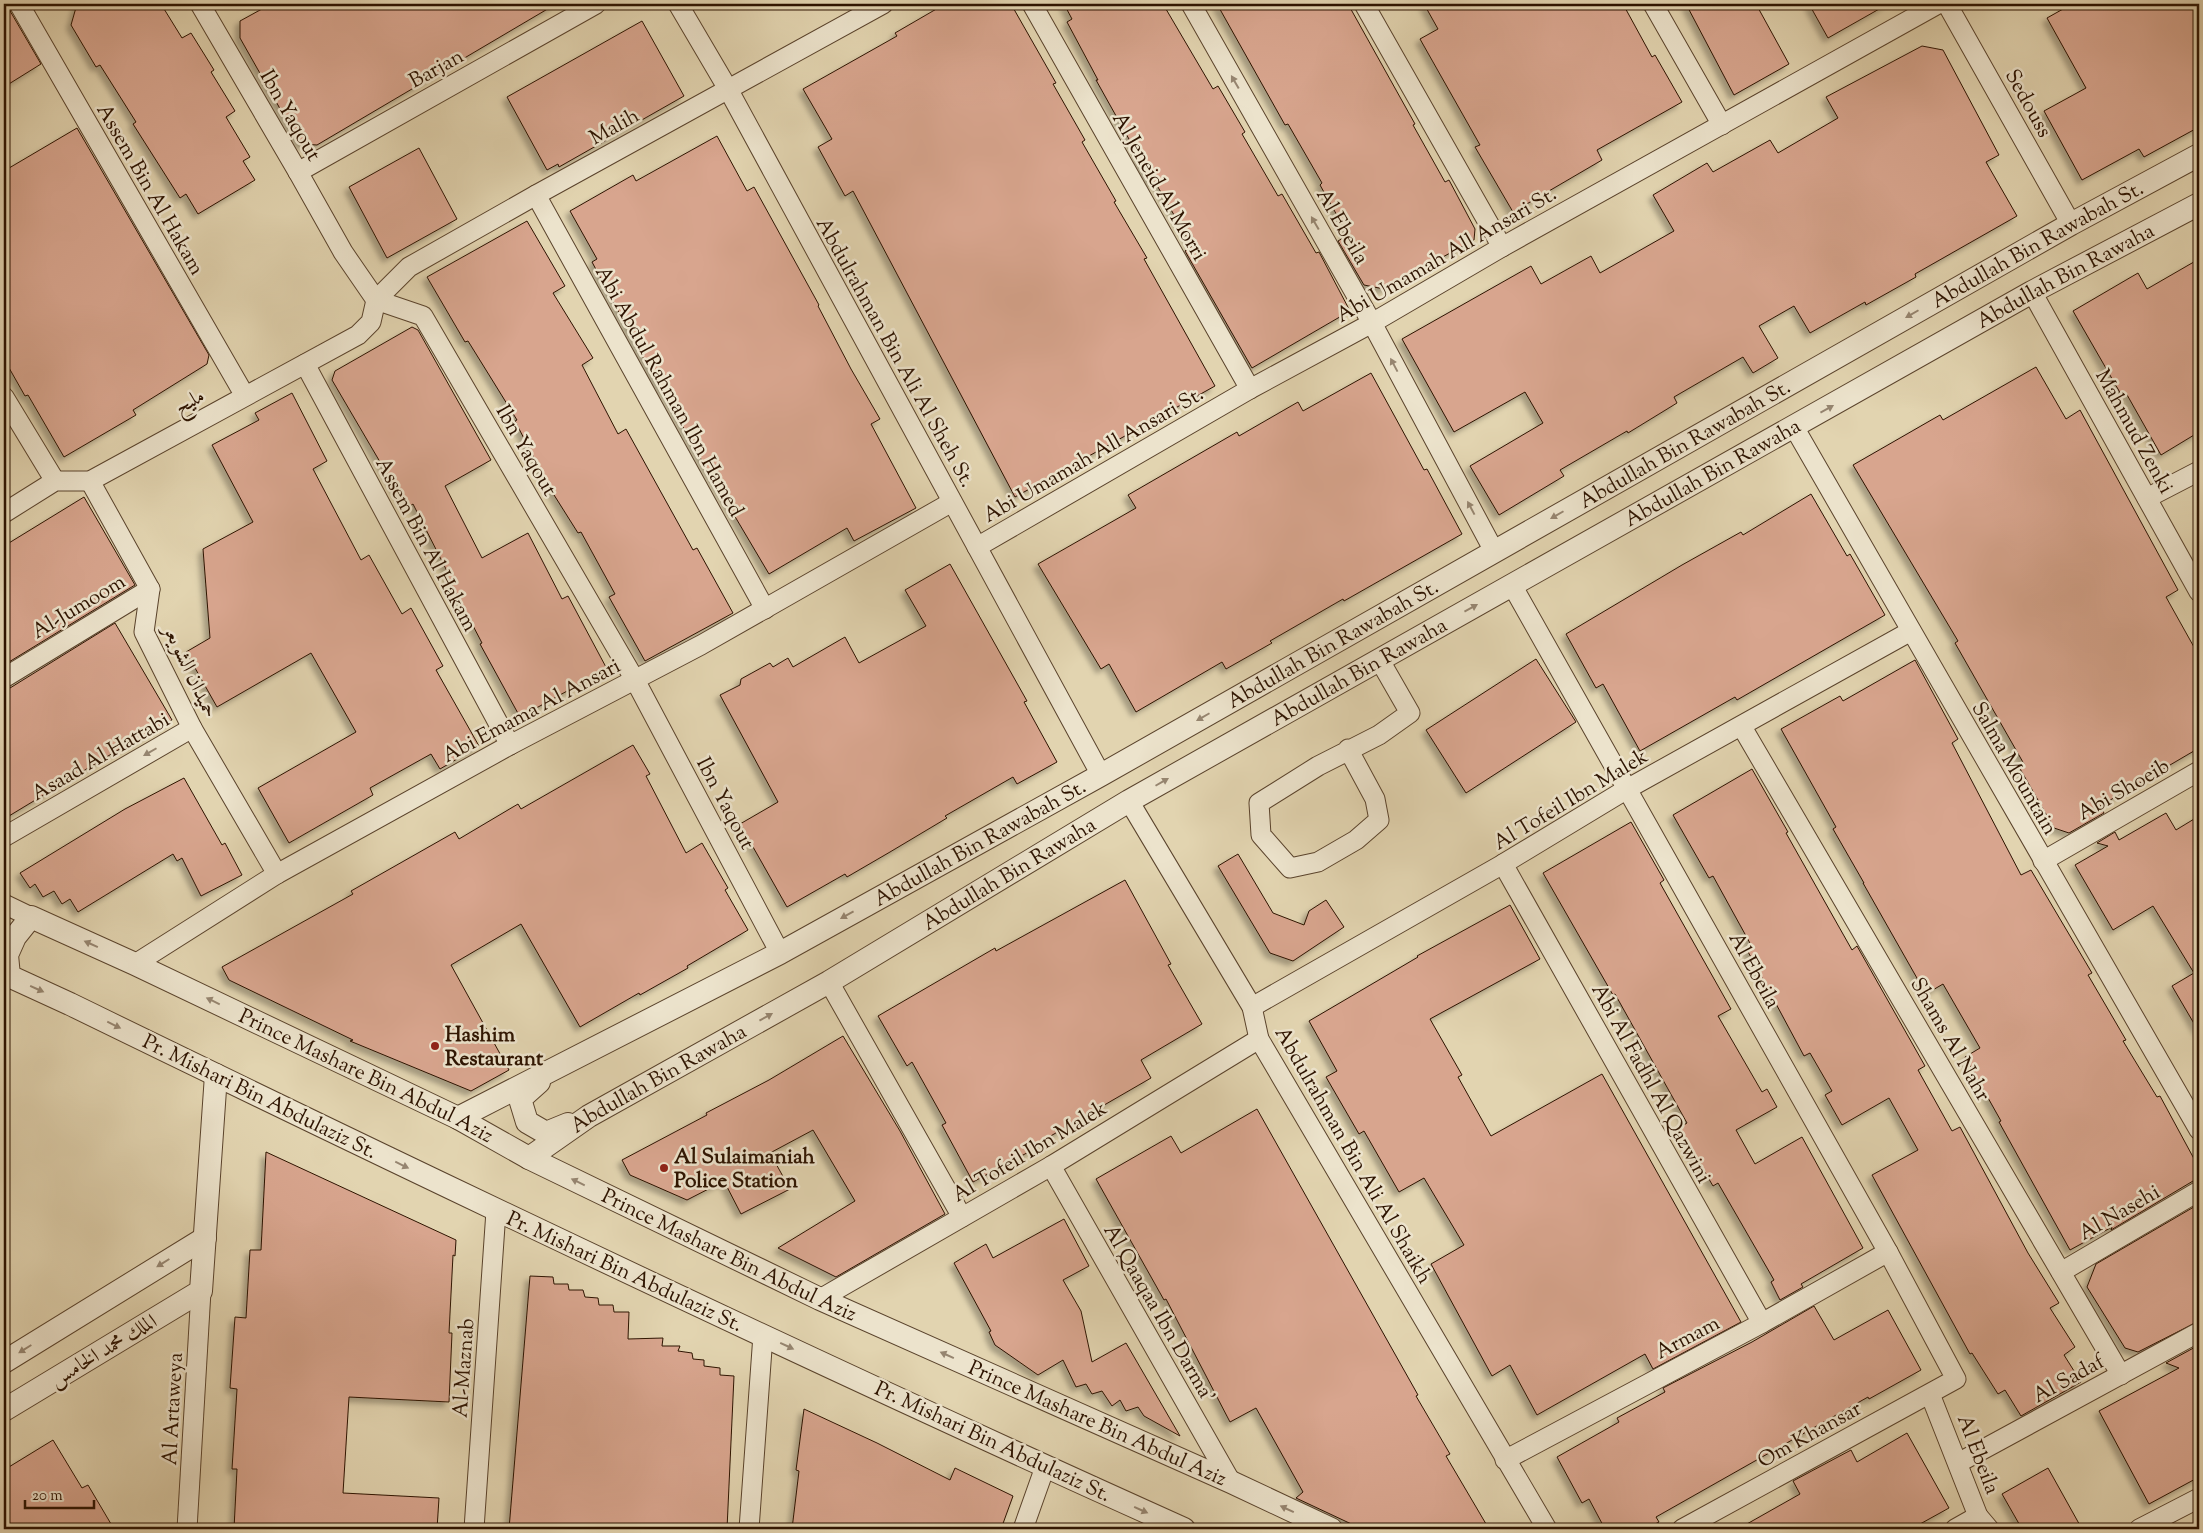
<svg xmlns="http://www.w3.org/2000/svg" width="2203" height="1533" font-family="'Sorts Mill Goudy',Amiri,serif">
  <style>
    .building { fill: #d8a58e; stroke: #2d1300; filter: url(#shadow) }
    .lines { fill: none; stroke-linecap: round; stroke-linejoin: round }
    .minor-casing { stroke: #5a432c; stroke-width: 21 }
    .tertiary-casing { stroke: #5a432c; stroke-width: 24 }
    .minor { stroke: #ece3cc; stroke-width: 19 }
    .tertiary { stroke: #ece3cc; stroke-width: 22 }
    .oneway { fill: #968570 }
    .poi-dot { fill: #8f2418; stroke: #ece3cc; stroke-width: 2 }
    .labels { text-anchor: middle; stroke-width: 5; stroke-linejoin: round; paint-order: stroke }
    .street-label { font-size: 21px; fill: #2d1300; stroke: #ece3cc }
    .poi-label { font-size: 21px; font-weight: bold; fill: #2d1300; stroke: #ece3cc; text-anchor: start }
  </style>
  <defs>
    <filter id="shadow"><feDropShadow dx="-4.5" dy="4.5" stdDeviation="2.5" flood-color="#0004"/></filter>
  </defs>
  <rect width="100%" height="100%" fill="#e2d4b0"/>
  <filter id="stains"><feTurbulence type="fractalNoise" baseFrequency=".004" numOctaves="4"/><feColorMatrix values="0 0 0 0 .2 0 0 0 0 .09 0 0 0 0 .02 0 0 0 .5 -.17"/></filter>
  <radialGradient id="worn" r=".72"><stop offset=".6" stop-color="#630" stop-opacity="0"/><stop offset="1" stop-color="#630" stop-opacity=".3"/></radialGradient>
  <!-- building -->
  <g class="building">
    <path d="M4,4H6L41,64L4,87Z"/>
    <path d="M77,4H161L182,38L191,33L214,70L211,72L235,111L226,117L250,157L243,161L255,180L198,214L186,194L180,198L133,124L136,122L100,65L96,67L71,25Z"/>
    <path d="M271,4H556L317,145L300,144L240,38V21Z"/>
    <path d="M945,4H1011L1056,83L1053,84L1085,140L1082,142L1116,201L1114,202L1147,258L1144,259L1215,386L1015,497L853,191L845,196L818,147L832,139L803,89L897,36L895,33Z"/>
    <path d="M1064,4H1163L1213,89L1218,86L1245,132L1242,134L1278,196L1282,194L1316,253L1319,252L1350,311L1252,368L1185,251L1192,246L1155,182L1151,184L1136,158L1139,157L1096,80H1098L1067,22L1072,19Z"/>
    <path d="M1217,4H1348L1415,124L1413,125L1445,182L1449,180L1475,229L1474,240L1384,289L1364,285L1338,241L1348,235L1320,185L1322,183L1288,124L1285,125Z"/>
    <path d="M1424,4H1623L1652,57L1655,55L1682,102L1597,150L1602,160L1513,212L1475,147L1480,145L1420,39L1438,29Z"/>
    <path d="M1686,4H1756L1789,64L1734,95Z"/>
    <path d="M1809,4H1888L1828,38Z"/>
    <path d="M2072,4H2199V127L2144,157L2139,149L2082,180L2044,111L2086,88L2047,18Z"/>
    <path d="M642,21L684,96L559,167L558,164L547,170L507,97Z"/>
    <path d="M1922,46L1943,50L1999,155L1986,162L2017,216L1915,274L1916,277L1866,305L1865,302L1810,333L1794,306L1759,326L1778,358L1753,373L1743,357L1674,397L1677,403L1628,433L1627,431L1560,470L1564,476L1499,515L1470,466L1543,423L1525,392L1454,432L1402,339L1531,266L1541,284L1591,256L1600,273L1674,231L1653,195L1707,163L1713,172L1770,140L1778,153L1838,118L1826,97Z"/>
    <path d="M77,128L209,355L207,364L133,410L136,415L64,457L28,395L25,396L4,359V171Z"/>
    <path d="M717,136L747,191L754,187L819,305L818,306L851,369L880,419L871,424L916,508L854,541L847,528L769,574L695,449L663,390L661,391L592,262L597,259L570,211L633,175L636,181Z"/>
    <path d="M419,148L457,219L387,258L349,187Z"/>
    <path d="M527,221L565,286L553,293L593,358L582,365L618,434L626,429L693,550L697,548L733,613L645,661L609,597L615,594L581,532L578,533L549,487L515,421L517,420L468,341L465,342L427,277Z"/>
    <path d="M2199,259V432L2161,455L2126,393L2122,396L2073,311L2138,273L2147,289Z"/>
    <path d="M412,327L418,330L491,460L445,486L482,558L528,533L562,599L568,596L607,669L520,717L480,644L482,643L447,576L449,575L413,504L407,508L332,380L335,371Z"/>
    <path d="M2036,367L2066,419L2080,410L2178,590L2166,597L2199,656V748L2100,806L2104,813L2069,833L2054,828L2019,767L2024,764L1955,643L1958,641L1853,465L1940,415L1943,420Z"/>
    <path d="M1371,373L1424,470L1427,469L1462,534L1344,601L1343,599L1270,641L1272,643L1226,669L1222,662L1136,712L1109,664L1101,669L1038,564L1136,508L1128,495L1237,432L1239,436L1298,402L1303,411Z"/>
    <path d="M292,393L327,461L313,469L361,560L369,555L402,614L411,608L443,666L436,670L479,746L440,769L431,754L370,788L373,795L289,843L258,788L356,732L311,653L217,707L186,652L210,638L203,549L253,522L212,445L259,420L255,413Z"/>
    <path d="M1811,494L1847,556L1850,554L1885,615L1737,700L1735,697L1640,751L1603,684L1596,688L1566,634L1682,565L1741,532L1743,535Z"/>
    <path d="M84,497L135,585L4,665V546Z"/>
    <path d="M950,564L1027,701L1024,702L1057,762L1017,784L1013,777L945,816L947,818L890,852L847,877L845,874L787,907L740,824L778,802L720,695L740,685L741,679L770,663L773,667L788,658L793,667L845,637L859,663L926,626L905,590Z"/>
    <path d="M115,623L172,720L124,749L123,747L4,819V689L10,688Z"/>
    <path d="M1536,659L1576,722L1466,793L1426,730Z"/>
    <path d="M1915,660L1958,739L1952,743L2021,875L2031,870L2092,973L2088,975L2126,1040L2123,1041L2157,1097L2160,1096L2199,1168V1180L2193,1181L2111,1230L2112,1227L2070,1250L1999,1122L2001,1121L1965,1057L1980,1048L1943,984L1926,994L1863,883H1864L1833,829L1836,827L1781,729L1840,696L1843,701Z"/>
    <path d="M633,745L650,774L646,776L686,853L702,843L728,888L725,890L748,930L687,966L688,968L640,995L639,993L580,1027L521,924L451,965L509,1070L471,1091L350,1041L353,1040L229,980L222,967L353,894L351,891L455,832L459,839L518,804L521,809Z"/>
    <path d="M1752,769L1788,832L1786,833L1852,950L1857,946L1925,1066L1918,1070L1952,1131L1960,1127L2028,1253L2059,1303L2050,1308L2075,1347L2064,1355L2081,1382L2021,1416L2005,1390L1998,1394L1972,1353L1970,1354L1872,1175L1918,1150L1889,1098L1842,1125L1825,1095L1832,1091L1810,1053L1804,1056L1746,948L1751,945L1713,876L1709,878L1673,815Z"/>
    <path d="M184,778L222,845L225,843L242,875L201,896L182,858L177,861L173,854L78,912L70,899L62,904L54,891L43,897L35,884L30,888L20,873L125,809Z"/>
    <path d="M2166,813L2176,830L2199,816V1032L2172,986L2194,973L2153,906L2113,930L2075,865L2108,846L2097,843L2115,832L2119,840Z"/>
    <path d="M1631,822L1664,880L1660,883L1731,1009L1718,1016L1762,1092L1767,1089L1777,1107L1736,1130L1755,1164L1802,1137L1863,1248L1801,1284L1803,1287L1780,1300L1771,1282L1774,1280L1718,1183L1713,1186L1679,1128L1687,1123L1615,994L1613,995L1543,873Z"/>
    <path d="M1238,854L1273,913L1304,925L1309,911L1326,900L1344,927L1293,961L1270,953L1218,866Z"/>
    <path d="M1125,880L1171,964L1168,965L1202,1024L1141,1060L1151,1078L1035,1145L1036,1148L973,1182L942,1125L946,1123L912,1062L907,1066L878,1016L995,948L996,951Z"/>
    <path d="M1510,905L1540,959L1430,1019L1462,1075L1458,1077L1491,1136L1602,1074L1741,1322L1653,1369L1645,1354L1537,1415L1510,1365L1492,1376L1431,1264L1464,1245L1424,1178L1399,1192L1364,1131L1359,1134L1326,1077L1337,1071L1309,1021L1418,957L1417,956Z"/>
    <path d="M843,1036L900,1131L945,1214L836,1277L778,1248L855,1201L813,1130L770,1153L790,1189L741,1214L724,1181L687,1200L630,1175L622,1160L707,1115L706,1113L769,1080Z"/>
    <path d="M1257,1109L1418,1395L1416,1396L1450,1454L1446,1456L1489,1529H1362L1296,1498L1303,1492L1256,1408L1230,1422L1166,1299L1164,1300L1096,1179L1171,1136L1181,1153Z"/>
    <path d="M266,1152L456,1240L455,1256L453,1255L449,1333H452L449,1402L349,1397L343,1493L439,1498L437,1529H234L237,1469H232L237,1389L230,1388L235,1317L246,1318L250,1250H261Z"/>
    <path d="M2199,1204V1321L2138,1352L2125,1348L2087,1287L2096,1264Z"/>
    <path d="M1064,1219L1089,1266L1063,1280L1081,1311L1092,1362L1126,1343L1180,1436L1144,1416L1138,1407L1126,1411L1120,1400L1112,1406L1102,1391L1092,1394L1086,1384L1076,1387L1063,1360L1038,1375L995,1345L989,1332L991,1331L954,1263L986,1244L993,1258Z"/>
    <path d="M530,1276L553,1277L554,1284H568L569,1290H583L585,1297L598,1298L599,1305H613L614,1312H629L628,1339L663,1338L662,1346H680L678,1351L692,1353L693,1359L704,1360V1366L720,1368V1375L734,1376L727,1529H509Z"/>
    <path d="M1814,1306L1834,1340L1888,1310L1921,1370L1869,1399L1868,1397L1656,1517L1659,1522L1645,1529H1605L1589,1499L1582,1503L1557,1457L1619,1422L1617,1418L1665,1392L1663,1388L1752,1342Z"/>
    <path d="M2199,1345V1477L2149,1504L2099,1411L2179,1368L2166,1363Z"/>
    <path d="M804,1409L877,1443L950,1480L955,1468L1013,1496L1001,1529H792L799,1471L796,1470Z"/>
    <path d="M1907,1433L1949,1508L1911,1529H1738L1800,1494L1793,1481L1851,1450L1857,1462Z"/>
    <path d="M53,1440L82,1488L88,1485L114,1529H11L4,1518V1470Z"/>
    <path d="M2048,1468L2082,1529H2022L2002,1494Z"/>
  </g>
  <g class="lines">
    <!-- minor casing -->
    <g class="minor-casing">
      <g id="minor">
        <path d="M19,4L245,396"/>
        <path d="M200,4L298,172L343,252L376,300L423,316L635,680L780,953"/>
        <path d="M678,4L728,89L1101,775"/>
        <path d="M1032,4L1250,389"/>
        <path d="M1191,4L1372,323L1494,551"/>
        <path d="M1364,4L1502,247"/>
        <path d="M1653,4L1722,125"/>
        <path d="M1947,4L2071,224"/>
        <path d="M298,172L596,4"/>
        <path d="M536,195L765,609"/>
        <path d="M2032,292L2199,592"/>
        <path d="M305,364L510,745"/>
        <path d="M4,397L55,481"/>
        <path d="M1794,427L2199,1130"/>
        <path d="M90,481L150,589L144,632L192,728L277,874"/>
        <path d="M2147,498L2199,471"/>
        <path d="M4,513L55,481H90L358,335L371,322L376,300L409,267L536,195L883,4"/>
        <path d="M977,547L1250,389L1372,323L1502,247L1938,4"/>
        <path d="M1512,585L1888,1252L1956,1379L1682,1529"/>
        <path d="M4,678L150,589"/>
        <path d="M1742,727L2121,1375"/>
        <path d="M1348,749L1375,799L1379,820L1356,840L1318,862L1290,868L1261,835L1259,803L1318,766L1379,735L1410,713L1379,659"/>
        <path d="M1129,801L1252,1007L1259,1039L1547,1529"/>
        <path d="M4,837L192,728"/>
        <path d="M2043,861L2199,771"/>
        <path d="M1503,864L1762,1323"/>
        <path d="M4,904L31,917"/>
        <path d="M135,964L277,874L510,745L701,645L952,502"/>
        <path d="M829,982L962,1217"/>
        <path d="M1252,1007L1503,864L1627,789L1911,631"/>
        <path d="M1051,1166L1231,1482"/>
        <path d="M2061,1272L2199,1191"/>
        <path d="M820,1299L1051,1166L1259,1039"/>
        <path d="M1930,1394L1978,1516L1989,1529"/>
        <path d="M1505,1460L1762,1323L1888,1252"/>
        <path d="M1958,1463L2199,1332"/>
        <path d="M187,1529L201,1291"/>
        <path d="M474,1529L496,1211"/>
        <path d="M749,1529L763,1335"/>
        <path d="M1023,1529L1045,1467"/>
        <path d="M1955,1529L1978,1516"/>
        <path d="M2139,1529L2199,1498"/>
      </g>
    </g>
    <!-- tertiary casing -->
    <g class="tertiary-casing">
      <g id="tertiary">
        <path d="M539,1082L520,1099L527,1122L546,1133L568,1124"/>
        <path id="s1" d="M458,1118L780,953L1101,775L2071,224L2199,155"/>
        <path id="s2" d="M529,1158L589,1116L829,982L1129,801L2032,292L2199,204"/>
        <path d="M4,1362L205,1238"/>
        <path d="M4,1410L201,1291L216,1075"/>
        <path id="s3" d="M1184,1529C810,1361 439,1184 70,1004L9,976L7,955L15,937L31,917L135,964L458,1118L529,1158L820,1299L1231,1482L1331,1529"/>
      </g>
    </g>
    <!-- minor -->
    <use href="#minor" class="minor"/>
    <!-- tertiary -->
    <use href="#tertiary" class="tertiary"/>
  </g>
  <!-- one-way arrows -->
  <defs><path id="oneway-solid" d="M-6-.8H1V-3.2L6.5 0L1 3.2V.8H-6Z" transform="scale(1.25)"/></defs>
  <g class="oneway">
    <use href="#oneway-solid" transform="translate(1235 82) rotate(-120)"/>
    <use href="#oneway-solid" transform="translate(1315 223) rotate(-120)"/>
    <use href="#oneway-solid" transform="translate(1912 314) rotate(150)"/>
    <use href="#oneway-solid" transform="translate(1394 365) rotate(-118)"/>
    <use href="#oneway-solid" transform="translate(1827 409) rotate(-29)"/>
    <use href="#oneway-solid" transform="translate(1471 508) rotate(-118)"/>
    <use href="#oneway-solid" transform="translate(1557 515) rotate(150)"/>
    <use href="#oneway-solid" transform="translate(1471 608) rotate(-29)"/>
    <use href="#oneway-solid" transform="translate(1203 717) rotate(150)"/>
    <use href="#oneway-solid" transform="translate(150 752) rotate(150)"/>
    <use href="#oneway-solid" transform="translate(1162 782) rotate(-30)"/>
    <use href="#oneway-solid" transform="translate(847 915) rotate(151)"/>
    <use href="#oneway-solid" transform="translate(91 944) rotate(-156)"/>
    <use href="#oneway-solid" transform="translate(37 989) rotate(24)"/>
    <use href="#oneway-solid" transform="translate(213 1001) rotate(-154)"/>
    <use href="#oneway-solid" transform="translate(766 1017) rotate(-29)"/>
    <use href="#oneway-solid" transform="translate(114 1025) rotate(26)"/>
    <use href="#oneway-solid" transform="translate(402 1165) rotate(26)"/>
    <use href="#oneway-solid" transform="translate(578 1182) rotate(-154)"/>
    <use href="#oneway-solid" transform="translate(163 1263) rotate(148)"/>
    <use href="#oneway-solid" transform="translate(787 1346) rotate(25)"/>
    <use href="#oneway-solid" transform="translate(25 1349) rotate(148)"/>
    <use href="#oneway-solid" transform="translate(947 1355) rotate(-156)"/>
    <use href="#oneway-solid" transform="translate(1287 1509) rotate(-155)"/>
    <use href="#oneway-solid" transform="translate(1141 1510) rotate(24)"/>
  </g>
  <!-- markers -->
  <g class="poi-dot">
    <circle cx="435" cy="1046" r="5"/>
    <circle cx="664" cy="1168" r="5"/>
  </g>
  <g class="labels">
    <!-- street labels -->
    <g class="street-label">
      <text transform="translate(436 68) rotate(-29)" y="7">Barjan</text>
      <text transform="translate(2029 103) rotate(61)" y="7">Sedouss</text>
      <text transform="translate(291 115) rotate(60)" y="7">Ibn Yaqout</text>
      <text transform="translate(614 126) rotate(-29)" y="7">Malih</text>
      <text transform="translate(1160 186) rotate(60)" y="7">Al Jeneid Al Morri</text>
      <text transform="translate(151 189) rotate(60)" y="7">Assem Bin Al Hakam</text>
      <text transform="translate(1343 226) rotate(60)" y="7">Al Ebeila</text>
      <text dy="7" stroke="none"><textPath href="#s1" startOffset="1805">Abdullah Bin Rawabah St.</textPath></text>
      <text transform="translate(1446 254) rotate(-30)" y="7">Abi Umamah All Ansari St.</text>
      <text dy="7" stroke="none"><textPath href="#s2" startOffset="1772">Abdullah Bin Rawaha</textPath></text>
      <text transform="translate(896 352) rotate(61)" y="7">Abdulrahman Bin Ali Al Sheh St.</text>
      <text transform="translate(670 391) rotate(61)" y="7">Abi Abdul Rahman Ibn Hamed</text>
      <text transform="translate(189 401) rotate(-29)" y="7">مليح</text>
      <text transform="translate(2135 431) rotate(61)" y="7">Mahmud Zenki</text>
      <text dy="7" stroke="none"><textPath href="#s1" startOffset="1400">Abdullah Bin Rawabah St.</textPath></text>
      <text transform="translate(527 450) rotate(60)" y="7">Ibn Yaqout</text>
      <text transform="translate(1093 454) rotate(-30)" y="7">Abi Umamah All Ansari St.</text>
      <text dy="7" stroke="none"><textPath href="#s2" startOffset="1368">Abdullah Bin Rawaha</textPath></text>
      <text transform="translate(427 544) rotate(62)" y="7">Assem Bin Al Hakam</text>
      <text transform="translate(78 606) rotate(-31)" y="7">Al-Jumoom</text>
      <text dy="7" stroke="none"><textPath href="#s1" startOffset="995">Abdullah Bin Rawabah St.</textPath></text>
      <text transform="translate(191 671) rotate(65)" y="7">حميدان الشويعر</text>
      <text dy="7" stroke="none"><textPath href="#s2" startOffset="962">Abdullah Bin Rawaha</textPath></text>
      <text transform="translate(531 710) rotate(-28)" y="7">Abi Emama Al Ansari</text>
      <text transform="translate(100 756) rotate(-30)" y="7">Asaad Al Hattabi</text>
      <text transform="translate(2015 768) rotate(60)" y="7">Salma Mountain</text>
      <text transform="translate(2123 789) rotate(-30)" y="7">Abi Shoeib</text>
      <text transform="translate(1570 799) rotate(-31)" y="7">Al Tofeil Ibn Malek</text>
      <text transform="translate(726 803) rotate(62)" y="7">Ibn Yaqout</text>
      <text dy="7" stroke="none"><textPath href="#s1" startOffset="590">Abdullah Bin Rawabah St.</textPath></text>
      <text dy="7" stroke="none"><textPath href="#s2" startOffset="558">Abdullah Bin Rawaha</textPath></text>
      <text transform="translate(1755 970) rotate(61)" y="7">Al Ebeila</text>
      <text transform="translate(1951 1039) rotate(60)" y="7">Shams Al Nahr</text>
      <text dy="7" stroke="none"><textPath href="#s3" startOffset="1736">Prince Mashare Bin Abdul Aziz</textPath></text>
      <text dy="7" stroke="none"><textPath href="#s2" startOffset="152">Abdullah Bin Rawaha</textPath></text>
      <text transform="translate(1652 1083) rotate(61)" y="7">Abi Al Fadhl Al Qazwini</text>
      <text transform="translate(260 1096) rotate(26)" y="7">Pr. Mishari Bin Abdulaziz St.</text>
      <text transform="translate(1029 1151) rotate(-31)" y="7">Al Tofeil Ibn Malek</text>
      <text transform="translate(1354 1155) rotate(60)" y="7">Abdulrahman Bin Ali Al Shaikh</text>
      <text transform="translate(2119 1212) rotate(-30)" y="7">Al Nasehi</text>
      <text dy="7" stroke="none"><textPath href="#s3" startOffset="2141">Prince Mashare Bin Abdul Aziz</textPath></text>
      <text transform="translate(625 1271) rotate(25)" y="7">Pr. Mishari Bin Abdulaziz St.</text>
      <text transform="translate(1160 1313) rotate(60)" y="7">Al Qaaqaa Ibn Darma'</text>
      <text transform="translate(1687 1337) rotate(-28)" y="7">Armam</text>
      <text transform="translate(103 1350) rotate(-31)" y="7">الملك محمد الخامس</text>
      <text transform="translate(463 1368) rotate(-86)" y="7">Al-Maznab</text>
      <text transform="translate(2068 1378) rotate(-29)" y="7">Al Sadaf</text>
      <text transform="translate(172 1409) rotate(-87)" y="7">Al Artaweya</text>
      <text dy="7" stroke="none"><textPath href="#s3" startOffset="2546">Prince Mashare Bin Abdul Aziz</textPath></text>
      <text transform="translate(1809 1434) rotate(-29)" y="7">Om Khansar</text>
      <text transform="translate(993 1441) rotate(25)" y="7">Pr. Mishari Bin Abdulaziz St.</text>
      <text transform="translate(1979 1454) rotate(69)" y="7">Al Ebeila</text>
    </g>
    <!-- poi labels -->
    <g class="poi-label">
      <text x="445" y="1041">Hashim<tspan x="445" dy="24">Restaurant</tspan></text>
      <text x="674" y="1163">Al Sulaimaniah<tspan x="674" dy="24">Police Station</tspan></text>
    </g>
  </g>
  <!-- margin -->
  <rect width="2203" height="1533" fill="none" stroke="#e2d4b0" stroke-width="20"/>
  <rect x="5" y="5" width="2193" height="1523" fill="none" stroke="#2d1300" stroke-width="2.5"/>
  <rect x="10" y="10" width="2183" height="1513" fill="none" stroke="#2d1300"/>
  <!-- scale -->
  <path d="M25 1500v8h69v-8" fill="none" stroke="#2d1300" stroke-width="2.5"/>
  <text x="32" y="1500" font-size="15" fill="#2d1300" stroke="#ece3cc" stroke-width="4" paint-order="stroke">20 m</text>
  <rect width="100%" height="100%" filter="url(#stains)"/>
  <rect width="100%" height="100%" fill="url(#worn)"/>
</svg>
